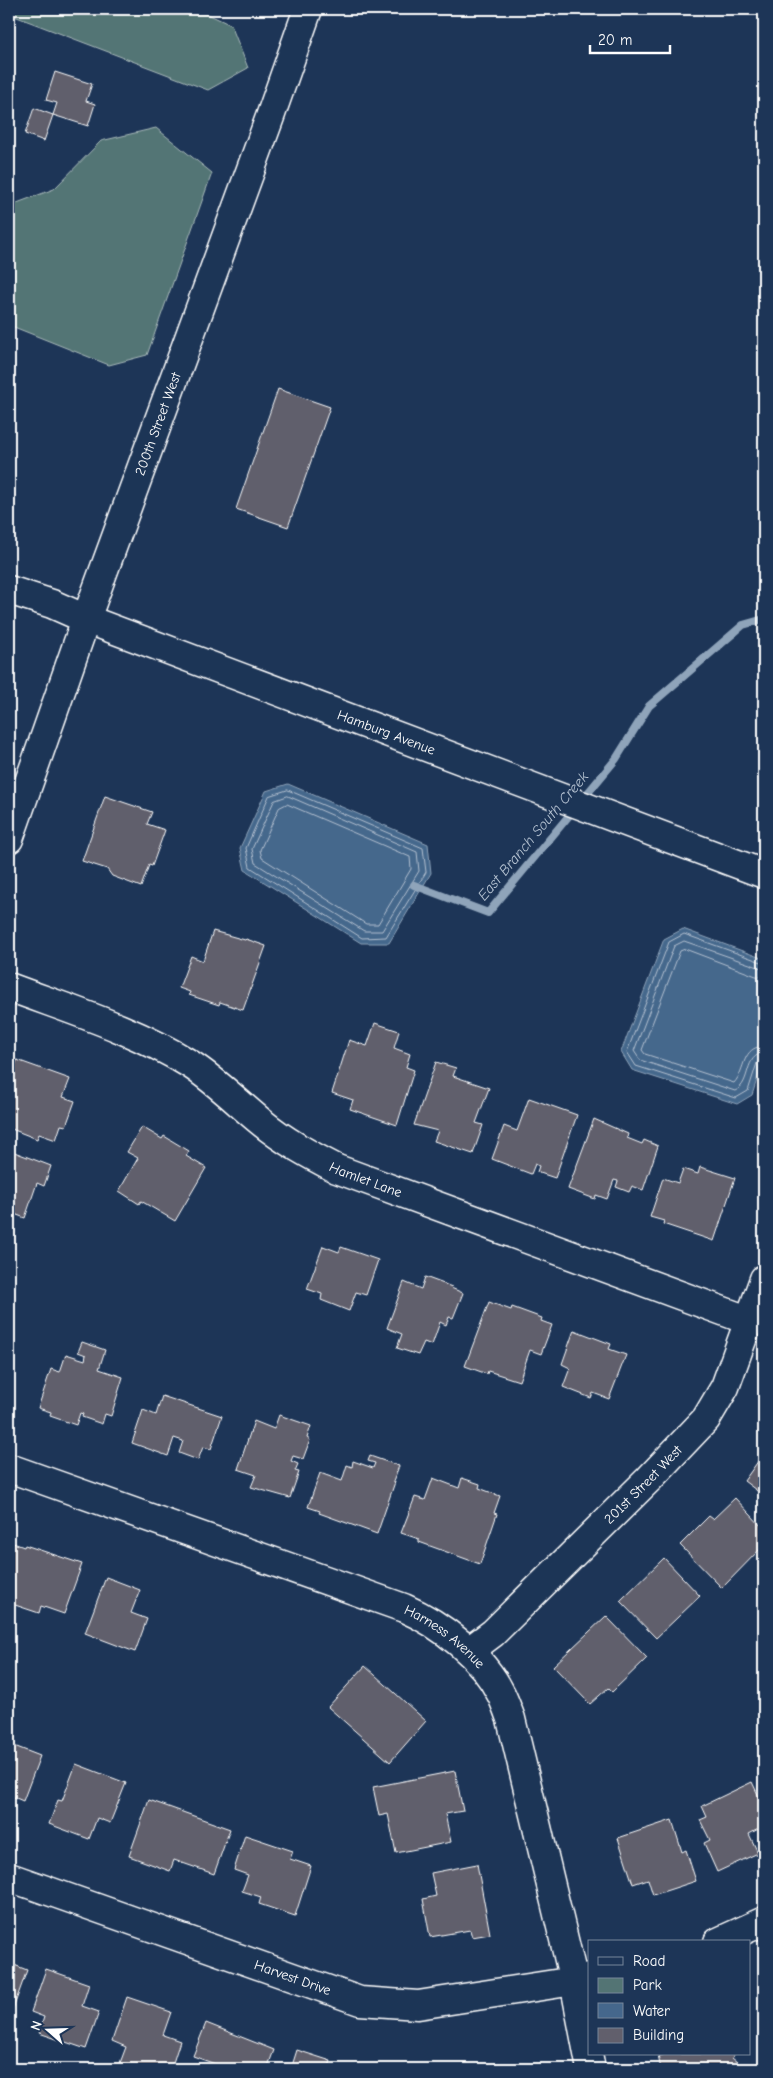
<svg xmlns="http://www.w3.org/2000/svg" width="773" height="2078" font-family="'Comic Neue',sans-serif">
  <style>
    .green { fill: #537474; stroke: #a9baba }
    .water { fill: #45678c; stroke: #8fa4ba }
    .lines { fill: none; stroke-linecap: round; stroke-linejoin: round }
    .shore { stroke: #b5c2d1; stroke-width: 1 }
    .stream { stroke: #8fa4ba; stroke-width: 8 }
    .building { fill: #615f6c; stroke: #fff }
    .street-casing { stroke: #fff; stroke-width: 31 }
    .secondary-casing { stroke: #fff; stroke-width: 31 }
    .street { stroke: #1d3557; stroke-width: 28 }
    .secondary { stroke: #1d3557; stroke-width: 28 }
    .labels { text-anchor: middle; stroke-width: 4; stroke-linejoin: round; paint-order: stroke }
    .street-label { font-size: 14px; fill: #fff; stroke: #1d3557 }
    .water-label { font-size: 15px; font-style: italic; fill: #b5c2d1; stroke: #1d3557 }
  </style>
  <rect width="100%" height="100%" fill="#1d3557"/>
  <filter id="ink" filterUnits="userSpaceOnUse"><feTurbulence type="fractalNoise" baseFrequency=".02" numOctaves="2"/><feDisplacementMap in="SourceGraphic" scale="10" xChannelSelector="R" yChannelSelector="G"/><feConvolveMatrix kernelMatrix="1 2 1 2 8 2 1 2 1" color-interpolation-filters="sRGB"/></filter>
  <g filter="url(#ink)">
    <!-- green -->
    <g class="green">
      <path d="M9,9H197L231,25L248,68L208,90L9,14Z"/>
      <path d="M156,128L212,173L147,355L109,365L9,325V206L54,189L101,141Z"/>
    </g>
    <!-- water -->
    <g class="water">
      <path d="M288,784L428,844L431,873L389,943H361L245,870L240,848L266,791Z"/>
      <path d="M683,929L764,959V1058L752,1095L737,1104L632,1070L621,1052L664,939Z"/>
    </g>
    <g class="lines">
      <!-- shore -->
      <g class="shore">
        <path d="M288,790L423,848L426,872L386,937L362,938L250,867L246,848L269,796Z"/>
        <path d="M288,796L417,852L419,871L382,931H364L255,863L252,849L274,801Z"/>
        <path d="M287,804L410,857L411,869L378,924H366L262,858L260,850L279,808Z"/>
        <path d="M764,963L684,934L669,942L627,1052L636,1066L736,1098L748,1091L757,1063L764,1060"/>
        <path d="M764,969L684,941L674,946L634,1051L640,1060L735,1091C752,1083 743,1055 764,1053"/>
        <path d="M764,977L756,976L685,949L680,951L642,1050L645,1054L734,1083C746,1070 741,1047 764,1046"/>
      </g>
      <!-- stream -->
      <path class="stream" d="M414,885L488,913L616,759L649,706L743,625L764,619"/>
    </g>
    <!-- building -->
    <g class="building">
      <path d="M55,72L92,84L86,101L95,104L88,126L53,115L57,103L46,100Z"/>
      <path d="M34,108L53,115L44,141L25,134Z"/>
      <path d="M278,389L330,407L288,527L236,509Z"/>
      <path d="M105,796L152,812L147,824L165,830L152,866L149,865L141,887L112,876L107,869L82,861Z"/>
      <path d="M213,931L245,940L246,939L266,946L243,1010L220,1002L219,1005L189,995L190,992L179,988L191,956L203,961Z"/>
      <path d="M375,1023L399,1031L394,1048L410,1054L406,1067L414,1070L397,1125L350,1109L353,1100L332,1093L349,1040L367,1046Z"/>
      <path d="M17,1060L70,1079L63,1097L75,1101L66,1126L61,1125L56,1140L39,1134L37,1139L9,1128V1083L11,1084L14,1076L12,1075Z"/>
      <path d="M436,1062L456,1068L453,1076L489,1088L476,1123L483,1125L473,1154L434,1141L438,1131L414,1125Z"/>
      <path d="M529,1098L577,1115L555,1178L537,1172L539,1166L535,1164L531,1174L492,1159L504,1126L517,1131Z"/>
      <path d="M594,1119L628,1134L627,1138L642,1144L644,1140L658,1146L643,1190L632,1186L629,1192L616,1187L618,1181L614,1180L607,1199L596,1195L595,1199L568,1189Z"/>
      <path d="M142,1127L162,1139L164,1136L189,1151L186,1156L206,1168L175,1221L141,1201L139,1204L119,1191L138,1158L127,1152Z"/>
      <path d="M9,1150L51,1166L44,1186L37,1183L25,1218L9,1212Z"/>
      <path d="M700,1167L735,1178L714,1241L663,1224L664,1221L650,1217L663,1178L678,1183L683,1169L698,1174Z"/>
      <path d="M323,1246L339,1252L341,1247L378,1260L366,1295L356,1292L349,1311L321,1300L322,1294L307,1289Z"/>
      <path d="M425,1277L452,1287L451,1288L463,1293L453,1318L449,1317L446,1325L440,1322L432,1345L424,1342L418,1355L397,1348L402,1334L387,1328L404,1282L421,1289Z"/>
      <path d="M489,1302L511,1310L512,1307L542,1318L541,1321L552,1325L541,1354L530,1350L519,1381L488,1371L487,1374L465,1366Z"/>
      <path d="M574,1330L611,1344L609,1349L626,1355L609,1399L593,1393L591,1398L563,1387L570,1368L562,1364Z"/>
      <path d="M82,1342L105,1350L99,1369L123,1377L111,1416L105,1414L102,1424L82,1417L83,1414L80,1413L76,1425L50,1416L51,1412L38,1408L51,1369L60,1372L66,1354L85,1360L86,1355L78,1352Z"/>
      <path d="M162,1396L222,1416L211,1449L203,1447L198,1460L179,1453L183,1441L174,1438L168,1456L132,1443L143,1410L156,1415Z"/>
      <path d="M279,1415L311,1426L307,1438L310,1440L303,1459L293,1456L291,1461L298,1464L295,1471L299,1472L290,1498L251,1487L256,1475L238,1469L254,1421L274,1429Z"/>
      <path d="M764,1453V1496L744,1481Z"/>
      <path d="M370,1456L399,1466L393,1482H395L377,1534L319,1513L320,1511L308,1507L320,1473L342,1481L347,1465L352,1467L353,1461L373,1468L375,1463L368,1461Z"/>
      <path d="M433,1478L459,1488L462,1478L480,1484L479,1488L500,1496L494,1513L497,1514L480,1564L419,1542V1539L401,1533L415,1497L425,1500Z"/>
      <path d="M735,1498L764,1529V1545L722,1588L680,1545L709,1516L713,1519Z"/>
      <path d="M13,1543L24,1547L25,1545L82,1564L64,1614L41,1606L39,1613L9,1603V1556Z"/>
      <path d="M664,1558L700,1596L656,1638L620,1601Z"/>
      <path d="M106,1577L140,1590L131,1613L147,1619L135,1652L85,1633Z"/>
      <path d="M606,1616L647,1658L612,1692L608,1688L590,1704L553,1666Z"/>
      <path d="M365,1666L426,1721L390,1762L328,1707Z"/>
      <path d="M9,1744L40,1756L23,1801L9,1795Z"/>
      <path d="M76,1764L126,1783L110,1823L97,1818L89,1839L49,1824L58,1800L62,1801Z"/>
      <path d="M455,1771L463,1811L445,1814L451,1842L396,1853L388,1814L379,1816L373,1787Z"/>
      <path d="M752,1782L764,1807V1826L749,1834L758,1853L717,1872L704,1843L710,1840L700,1820L707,1817L702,1806Z"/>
      <path d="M149,1800L230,1829L214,1874L174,1860L170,1871L129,1856Z"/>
      <path d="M672,1820L682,1852L686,1850L696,1881L653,1895L648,1879L633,1884L618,1838Z"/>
      <path d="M245,1835L293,1851L290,1859L311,1866L295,1916L259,1904L261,1897L242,1891L248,1875L234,1870Z"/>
      <path d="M477,1864L490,1934L472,1937L470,1930L430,1937L423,1899L436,1896L431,1873Z"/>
      <path d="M9,1963L27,1970L9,2020Z"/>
      <path d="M46,1969L89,1984L82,2006L99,2012L86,2049L39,2033L44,2017L31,2012Z"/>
      <path d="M127,1997L171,2012L163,2035L180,2041L171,2069H138L120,2063L126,2047L112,2041Z"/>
      <path d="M206,2023L274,2050L267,2069H216L218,2065L193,2056Z"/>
      <path d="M297,2050L331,2061L328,2069H291Z"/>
      <path d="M666,2054H734L732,2058L737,2062L732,2069H661L658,2056Z"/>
    </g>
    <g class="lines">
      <!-- street casing -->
      <g class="street-casing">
        <g id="street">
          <path d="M9,590L52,604L86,619"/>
          <path id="s1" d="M9,987C70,1010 134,1029 190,1064C215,1080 237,1102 260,1121C284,1141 310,1155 337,1169L750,1321"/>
          <path id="s2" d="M9,1468L404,1608C441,1624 483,1657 501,1694C505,1702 508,1711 511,1719L574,1981L591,2069"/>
          <path id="s3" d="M469,1651L493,1633L649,1479L706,1419L725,1387L764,1279"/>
          <path id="s4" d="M9,1877L360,2001L418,2005L574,1981L589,1977"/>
          <path d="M718,1942L764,1921"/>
        </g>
      </g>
      <!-- secondary casing -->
      <g class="secondary-casing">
        <g id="secondary">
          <path id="s5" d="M86,619L764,874"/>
          <path id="s6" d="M9,839L86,619L270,117L308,9"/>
        </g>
      </g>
      <!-- street -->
      <use href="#street" class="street"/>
      <!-- secondary -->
      <use href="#secondary" class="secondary"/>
    </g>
  </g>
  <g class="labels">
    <!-- street labels -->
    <g class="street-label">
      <text dy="5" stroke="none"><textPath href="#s6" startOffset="441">200th Street West</textPath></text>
      <text dy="5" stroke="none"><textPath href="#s5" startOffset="321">Hamburg Avenue</textPath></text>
      <text dy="5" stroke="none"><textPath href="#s1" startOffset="409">Hamlet Lane</textPath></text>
      <text dy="5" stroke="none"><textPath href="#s3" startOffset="241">201st Street West</textPath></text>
      <text dy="5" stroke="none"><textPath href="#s2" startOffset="469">Harness Avenue</textPath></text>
      <text dy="5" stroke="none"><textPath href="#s4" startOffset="301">Harvest Drive</textPath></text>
    </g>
    <!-- water labels -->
    <g class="water-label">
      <text transform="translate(533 836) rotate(-50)" y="5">East Branch South Creek</text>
    </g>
  </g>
  <!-- margin -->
  <rect width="773" height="2078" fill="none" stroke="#1d3557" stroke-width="30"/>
  <rect x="15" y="15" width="743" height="2048" fill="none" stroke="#fff" stroke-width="2" filter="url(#ink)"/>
  <!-- legend -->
  <rect x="588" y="1940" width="162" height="115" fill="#1d3557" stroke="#77869a"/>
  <rect x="598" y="1957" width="25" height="8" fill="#1d3557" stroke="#77869a"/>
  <text x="633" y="1966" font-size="15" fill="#ffffff">Road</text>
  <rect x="598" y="1978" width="25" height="15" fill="#537474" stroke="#77869a"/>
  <text x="633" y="1990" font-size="15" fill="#ffffff">Park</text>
  <rect x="598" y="2003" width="25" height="15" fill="#45678c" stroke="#77869a"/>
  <text x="633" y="2016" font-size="15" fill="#ffffff">Water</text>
  <rect x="598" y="2028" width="25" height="15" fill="#615f6c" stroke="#77869a"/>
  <text x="633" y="2040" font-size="15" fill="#ffffff">Building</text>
  <!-- north arrow -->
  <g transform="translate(48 2030) rotate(290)" stroke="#1d3557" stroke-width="4" paint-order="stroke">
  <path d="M0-4L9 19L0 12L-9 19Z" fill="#ffffff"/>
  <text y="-8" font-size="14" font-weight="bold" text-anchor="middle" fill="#ffffff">N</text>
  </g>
  <!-- scale -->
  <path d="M590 45v8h80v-8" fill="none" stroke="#ffffff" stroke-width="2.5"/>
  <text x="598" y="45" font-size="15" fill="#ffffff" stroke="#1d3557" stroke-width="4" paint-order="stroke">20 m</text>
</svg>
